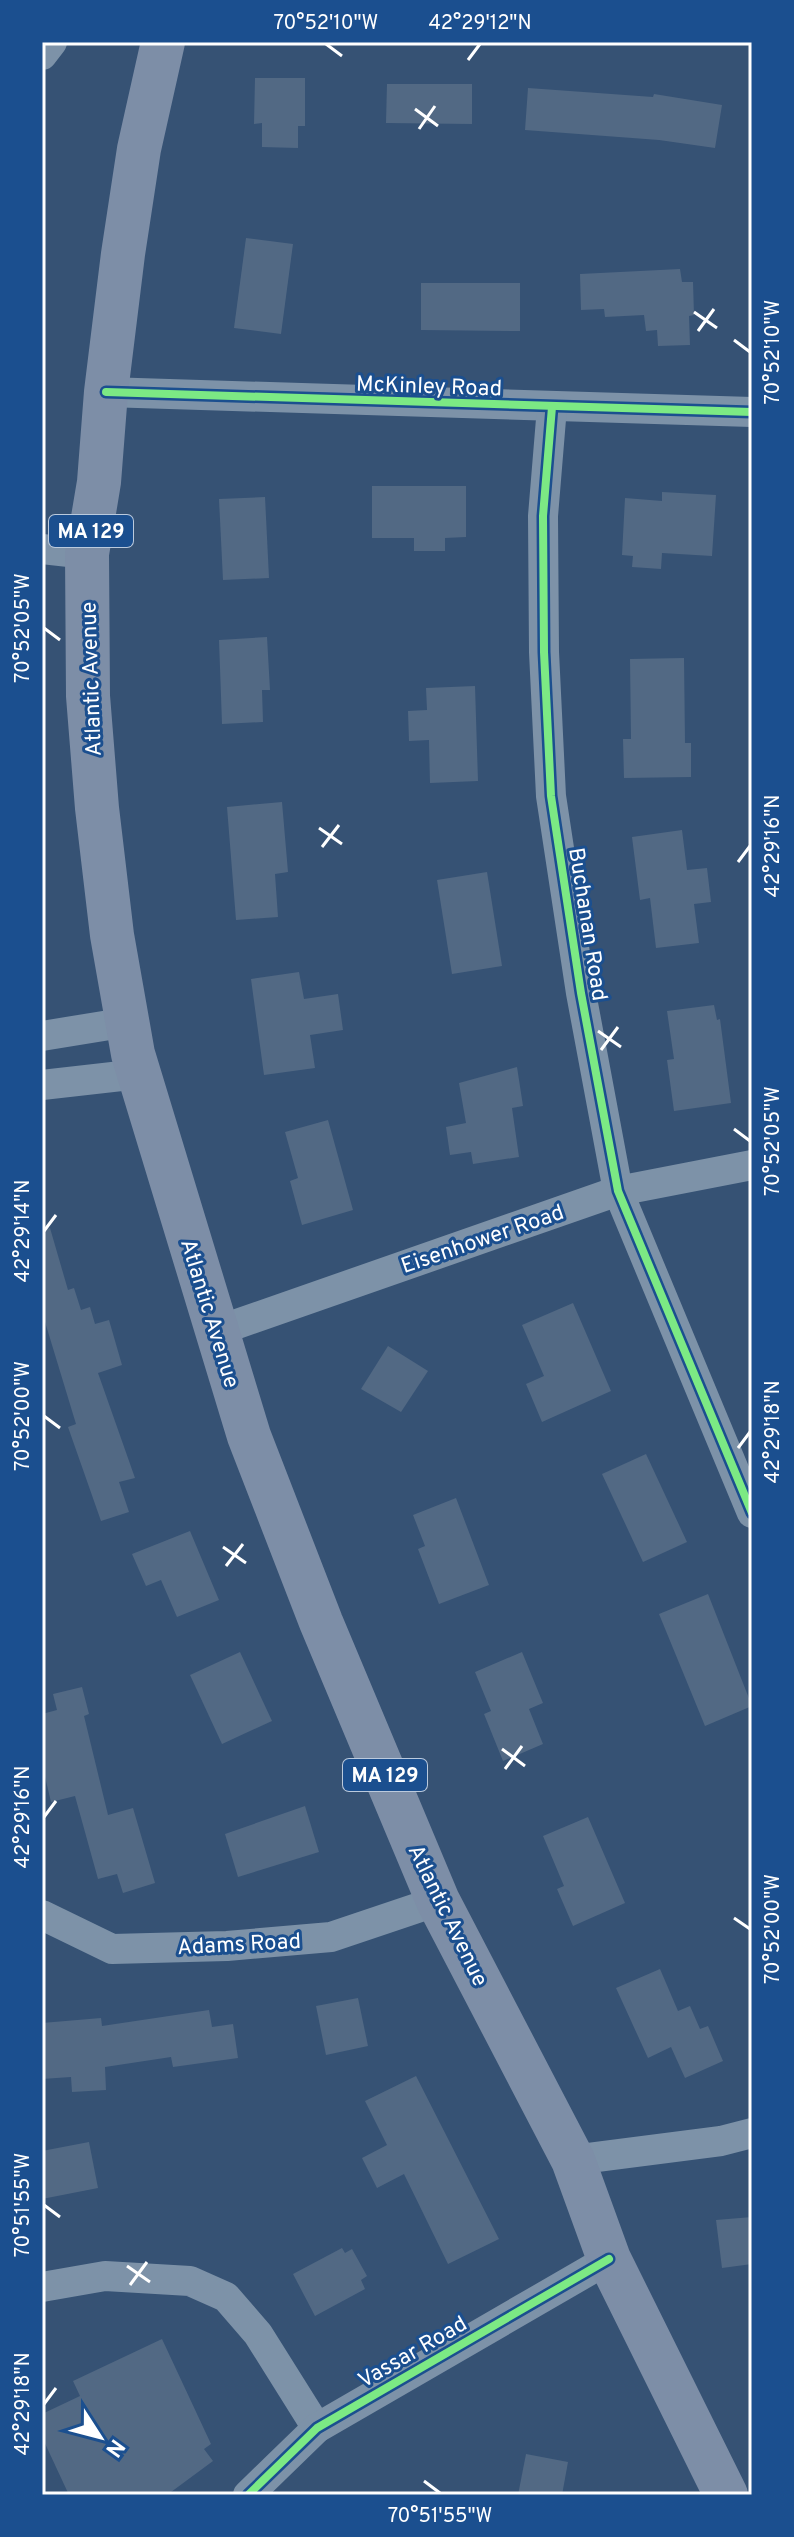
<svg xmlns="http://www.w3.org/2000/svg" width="794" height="2537" font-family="Overpass,sans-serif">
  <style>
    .building { fill: #526984 }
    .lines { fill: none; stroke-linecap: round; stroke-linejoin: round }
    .minor { stroke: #7d92a8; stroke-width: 30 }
    .primary { stroke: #7d8ea7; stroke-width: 44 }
    .cycleway-casing { stroke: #1b4f8f; stroke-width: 13 }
    .cycleway { stroke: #7ce984; stroke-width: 8 }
    .ticks { fill: none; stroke: #fff; stroke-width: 3 }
    .labels { text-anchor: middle; stroke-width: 6; stroke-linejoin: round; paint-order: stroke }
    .shield { fill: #1b4f8f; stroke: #bbcadd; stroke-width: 2 }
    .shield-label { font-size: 20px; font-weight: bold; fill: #fff }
    .street-label { font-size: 22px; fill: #fff; stroke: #1b4f8f }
    .neatline { fill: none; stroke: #fff; stroke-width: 3 }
    .ticks-label { font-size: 20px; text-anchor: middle; fill: #fff }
  </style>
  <rect width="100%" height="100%" fill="#365274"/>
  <!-- building -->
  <g class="building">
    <path d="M255,78H305V126H298V148L262,147V123L254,124Z"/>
    <path d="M387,84H472V124L386,123Z"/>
    <path d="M528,88L653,97L654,94L722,105L715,148L659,140L525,130Z"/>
    <path d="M246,238L293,244L281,334L234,328Z"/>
    <path d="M680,269L682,282H693L694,315L689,316L690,345L658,346L657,330L646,331L644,315L605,317L604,309L581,310L580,274Z"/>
    <path d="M421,283H520V331L421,330Z"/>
    <path d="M372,486H466V537L445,538V551H414V538H372Z"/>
    <path d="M662,492L716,495L712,556L662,553L661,569L632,567L633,556L622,555L625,498L662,501Z"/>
    <path d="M265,497L269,578L223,580L219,499Z"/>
    <path d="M267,637L270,690H262L263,722L222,724L219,640Z"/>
    <path d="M684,658L685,743H691V777L624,778L623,739H631L630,659Z"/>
    <path d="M475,686L478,781L430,783L429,740L409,741L408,711L427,710L426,688Z"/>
    <path d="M282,802L288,872L275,874L278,917L236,920L227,807Z"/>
    <path d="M682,830L687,870L707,868L711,902L694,904L699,943L656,948L650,898L640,900L632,837Z"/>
    <path d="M487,872L502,966L452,974L437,880Z"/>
    <path d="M299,972L304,999L338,994L343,1030L310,1035L315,1068L264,1075L251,979Z"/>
    <path d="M714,1005L717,1020L720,1019L731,1103L674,1111L667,1060L674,1059L667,1011Z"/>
    <path d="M517,1067L523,1106L512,1108L519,1157L473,1164L471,1152L450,1155L446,1127L466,1123L459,1083Z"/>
    <path d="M328,1120L353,1210L302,1225L290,1181L298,1178L285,1132Z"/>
    <path d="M50,1228L68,1290L74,1288L81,1310L90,1307L95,1324L109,1320L122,1365L98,1373L135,1478L119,1482L129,1512L101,1521L68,1427L76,1424L42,1312V1230Z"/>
    <path d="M573,1303L611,1391L542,1422L526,1384L544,1376L522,1325Z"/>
    <path d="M388,1346L428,1371L401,1412L361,1389Z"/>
    <path d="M646,1454L687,1542L643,1562L602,1474Z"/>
    <path d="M456,1498L489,1585L439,1604L418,1549L425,1546L413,1515Z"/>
    <path d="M190,1531L219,1600L177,1617L161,1580L146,1586L132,1554Z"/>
    <path d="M708,1594L752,1706L705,1726L659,1614Z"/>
    <path d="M240,1652L272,1721L222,1744L190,1675Z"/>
    <path d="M522,1652L543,1703L529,1709L543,1744L503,1761L484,1714L491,1711L475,1672Z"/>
    <path d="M82,1687L89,1714L84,1716L108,1815L133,1808L155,1883L123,1893L117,1874L98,1879L75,1796L51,1802L42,1764V1714L57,1710L53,1694Z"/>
    <path d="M305,1806L319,1852L238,1877L225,1834Z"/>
    <path d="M588,1817L625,1903L573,1926L557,1889L564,1886L543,1836Z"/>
    <path d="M660,1969L678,2011L690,2006L700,2029L708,2026L723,2061L685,2078L671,2047L648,2058L616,1988Z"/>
    <path d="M358,1998L368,2046L326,2055L316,2006Z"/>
    <path d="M209,2010L212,2027L233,2024L238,2058L173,2067L171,2057L105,2067L106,2090L72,2092L71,2077L42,2079V2023L101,2018L102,2026Z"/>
    <path d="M416,2076L499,2239L448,2264L404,2174L377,2188L362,2158L387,2145L365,2101Z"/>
    <path d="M89,2142L98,2188L42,2199V2151Z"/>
    <path d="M752,2217V2264L722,2268L716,2220Z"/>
    <path d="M342,2248L345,2253L352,2249L367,2276L361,2280L365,2289L315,2316L293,2274Z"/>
    <path d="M162,2339L211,2444L204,2449L213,2461L167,2495H69L42,2437V2414L80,2396L73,2381Z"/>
    <path d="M526,2454L568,2462L562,2495H518Z"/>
  </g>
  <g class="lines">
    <!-- minor -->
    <g class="minor">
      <path d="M42,55L52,42"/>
      <path d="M106,392L752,412"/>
      <path d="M552,407L543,516L544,652L551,796L581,993L618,1191L752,1513"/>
      <path d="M42,549L87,554"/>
      <path d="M42,1036L128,1022"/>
      <path d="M42,1085L139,1074"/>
      <path d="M217,1331L618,1191L752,1165"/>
      <path d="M42,1915L112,1949L227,1946L331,1937L438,1901"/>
      <path d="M573,2160L721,2141L752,2133"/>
      <path d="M42,2287L105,2276L190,2281L226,2297L258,2334L317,2428"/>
      <path d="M248,2495L317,2428L609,2259"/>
    </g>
    <!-- primary -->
    <path class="primary" d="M163,42L139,149L123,254L106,392L99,482L87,554L88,696L97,808L112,935L133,1054L249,1436L321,1622L438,1901L573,2160L609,2259L726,2495"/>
    <!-- cycleway casing -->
    <g class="cycleway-casing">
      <g id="cycleway">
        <path d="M106,392L752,412"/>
        <path d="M552,407L543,516L544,652L551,796L581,993L618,1191L752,1513"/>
        <path d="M248,2495L317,2428L609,2259"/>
      </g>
    </g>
    <!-- cycleway -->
    <use href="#cycleway" class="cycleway"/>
  </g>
  <!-- ticks -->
  <path class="ticks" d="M326,44L342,56M468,60L480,44M415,109L438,126M419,129L435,106M694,312L717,328M698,331L714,309M734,340L750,352M44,628L60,640M319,828L342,844M322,847L339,825M738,862L750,846M598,1031L621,1047M601,1050L618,1027M734,1129L750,1141M44,1231L56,1215M44,1416L60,1428M738,1448L750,1432M223,1547L246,1563M226,1566L243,1544M502,1749L525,1766M505,1769L522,1746M44,1817L56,1801M734,1918L750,1929M44,2205L60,2217M127,2266L150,2282M130,2285L147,2262M44,2404L56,2388M424,2481L440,2493"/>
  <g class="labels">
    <!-- shield labels -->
    <g class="shield">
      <rect x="49" y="515" width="84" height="32" rx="6"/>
      <rect x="343" y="1759" width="84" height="32" rx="6"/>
    </g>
    <g class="shield-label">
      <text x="91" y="538">MA 129</text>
      <text x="385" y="1782">MA 129</text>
    </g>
    <!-- street labels -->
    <g class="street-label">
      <text transform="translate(429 385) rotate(2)" y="8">McKinley Road</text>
      <text transform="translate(90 679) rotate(-92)" y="8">Atlantic Avenue</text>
      <text transform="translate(589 924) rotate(81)" y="8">Buchanan Road</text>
      <text transform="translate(482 1238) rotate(-19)" y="8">Eisenhower Road</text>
      <text transform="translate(211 1313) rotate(73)" y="8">Atlantic Avenue</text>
      <text transform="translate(449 1915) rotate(64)" y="8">Atlantic Avenue</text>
      <text transform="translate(239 1943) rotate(-3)" y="8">Adams Road</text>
      <text transform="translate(412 2351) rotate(-30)" y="8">Vassar Road</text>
    </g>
  </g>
  <!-- border -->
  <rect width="794" height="2537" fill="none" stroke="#1b4f8f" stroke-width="88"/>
  <!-- north arrow -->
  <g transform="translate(100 2437) rotate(126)" stroke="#1b4f8f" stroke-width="6" paint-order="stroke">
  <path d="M0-6L14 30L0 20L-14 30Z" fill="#ffffff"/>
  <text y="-12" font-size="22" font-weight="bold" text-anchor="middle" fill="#ffffff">N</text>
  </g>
  <rect x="44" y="44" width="706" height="2449" class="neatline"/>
  <g class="ticks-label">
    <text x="326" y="29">70°52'10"W</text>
    <text x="480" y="29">42°29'12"N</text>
    <text transform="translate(772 352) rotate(-90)" y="7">70°52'10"W</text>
    <text transform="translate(22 628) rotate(-90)" y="7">70°52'05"W</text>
    <text transform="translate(772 846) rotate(-90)" y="7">42°29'16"N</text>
    <text transform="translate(772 1141) rotate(-90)" y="7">70°52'05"W</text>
    <text transform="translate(22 1231) rotate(-90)" y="7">42°29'14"N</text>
    <text transform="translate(22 1416) rotate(-90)" y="7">70°52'00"W</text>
    <text transform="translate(772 1432) rotate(-90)" y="7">42°29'18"N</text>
    <text transform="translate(22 1817) rotate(-90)" y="7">42°29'16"N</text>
    <text transform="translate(772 1929) rotate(-90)" y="7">70°52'00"W</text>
    <text transform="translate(22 2205) rotate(-90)" y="7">70°51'55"W</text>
    <text transform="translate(22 2404) rotate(-90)" y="7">42°29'18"N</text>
    <text x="440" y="2522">70°51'55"W</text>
  </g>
</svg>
